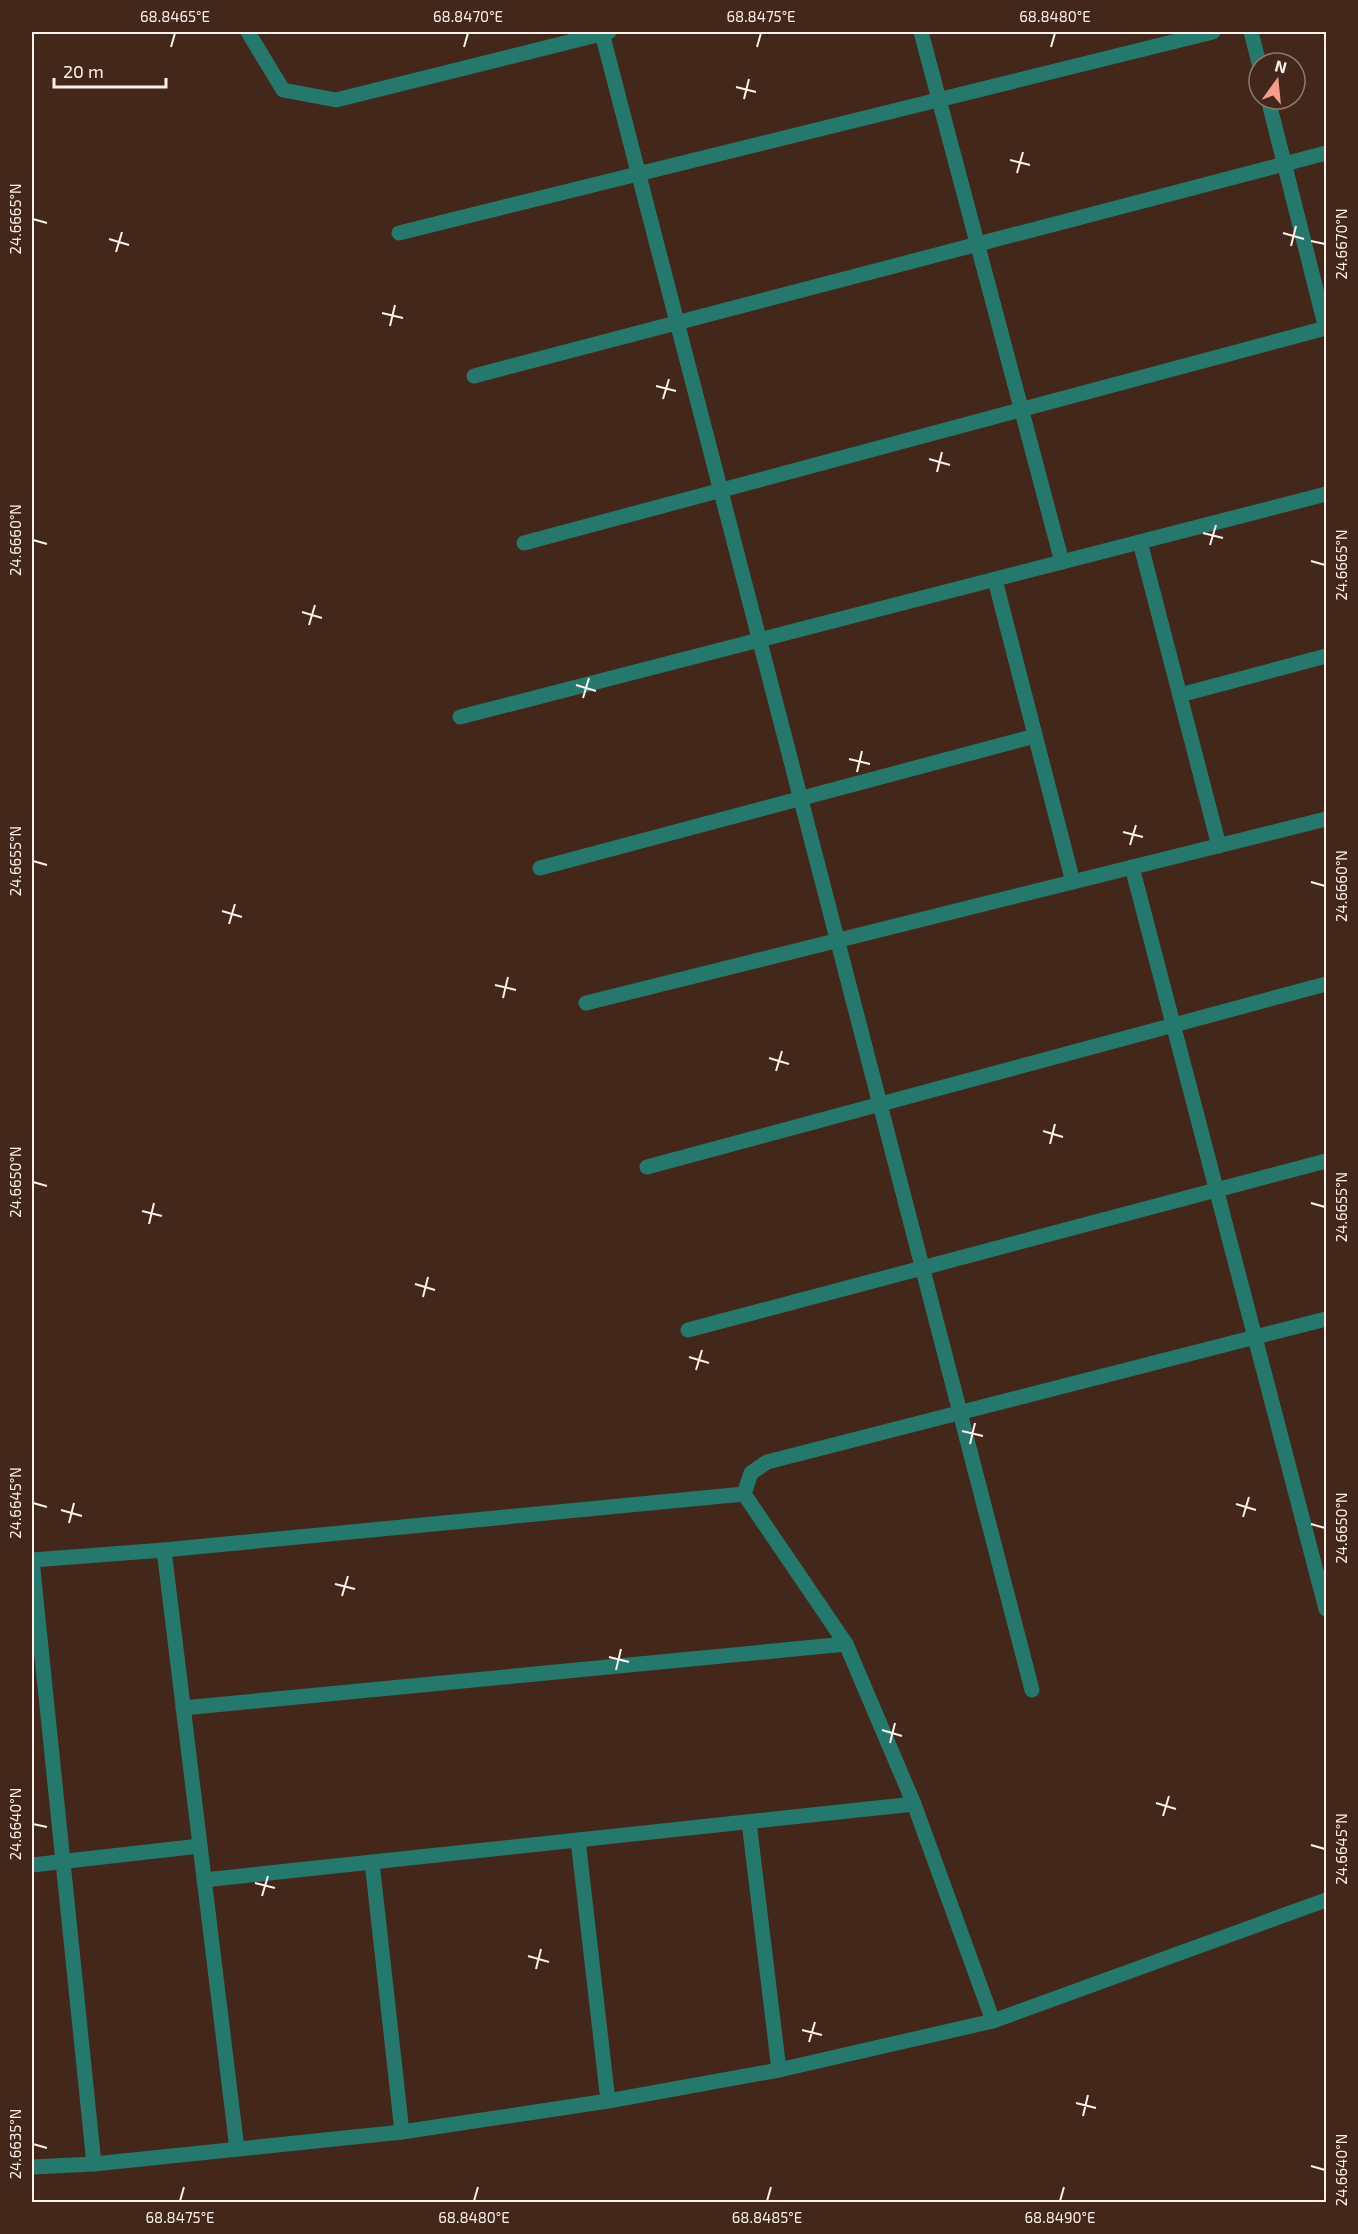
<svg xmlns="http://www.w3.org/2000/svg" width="1358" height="2234" font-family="'Exo 2',sans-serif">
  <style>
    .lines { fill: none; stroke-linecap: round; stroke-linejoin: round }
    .street { stroke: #24786c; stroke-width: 15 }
    .ticks { fill: none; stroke: #fcf1ec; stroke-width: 2 }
    .neatline { fill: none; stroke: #fcf1ec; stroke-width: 2 }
    .ticks-label { font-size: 15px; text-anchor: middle; fill: #fcf1ec }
  </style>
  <rect width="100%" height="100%" fill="#43271a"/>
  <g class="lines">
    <!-- street -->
    <g class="street">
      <path d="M248,32L283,90L336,100L609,32"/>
      <path d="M921,32L1062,562"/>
      <path d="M1251,32L1259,63"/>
      <path d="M602,33L1032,1690"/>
      <path d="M1268,99L1326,329"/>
      <path d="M399,233L1213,32"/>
      <path d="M474,376L1326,153"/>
      <path d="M1140,542L1219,846"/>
      <path d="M524,543L1326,328"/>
      <path d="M995,580L1073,882"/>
      <path d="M1180,695L1326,656"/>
      <path d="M460,717L1326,494"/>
      <path d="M1132,867L1326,1609"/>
      <path d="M540,868L1035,736"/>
      <path d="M586,1003L1326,819"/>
      <path d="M647,1167L1326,984"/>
      <path d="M688,1330L1326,1161"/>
      <path d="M164,1550L237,2149"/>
      <path d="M32,1560L164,1550L744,1494"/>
      <path d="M32,1560L94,2164"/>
      <path d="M183,1708L846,1644"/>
      <path d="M749,1822L779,2070"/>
      <path d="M578,1840L608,2101"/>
      <path d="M372,1862L402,2132"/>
      <path d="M32,1865L200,1846"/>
      <path d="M204,1880L914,1804"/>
      <path d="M993,2021L914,1804L846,1644L744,1494L751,1473L767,1462L1326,1319"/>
      <path d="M32,2167L94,2164L402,2132L608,2101L779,2070L993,2021L1326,1900"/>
    </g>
  </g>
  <!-- ticks -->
  <path class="ticks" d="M171,47L175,33M464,47L468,33M757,47L761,33M1051,47L1055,33M736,87L756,92M744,99L749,79M1010,160L1030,165M1017,173L1023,152M33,219L47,223M1283,233L1304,239M109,239L129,245M1311,241L1325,244M1291,246L1296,226M116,252L122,232M382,313L403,318M390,326L395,305M656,386L676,391M663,399L669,379M929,459L950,465M937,472L942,452M1203,533L1223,538M33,540L47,544M1210,545L1216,525M1311,561L1325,565M302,612L322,618M309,625L315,605M576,685L596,691M583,698L589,678M849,759L870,764M857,772L862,751M1123,832L1143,837M1130,845L1136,825M33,861L47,865M1311,882L1325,886M222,911L242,917M229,924L235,904M495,985L516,990M503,998L508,977M769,1058L789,1064M776,1071L782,1051M1043,1131L1063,1137M1050,1144L1055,1124M33,1182L47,1186M1311,1203L1325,1207M142,1211L162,1216M149,1224L154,1203M415,1284L435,1290M423,1297L428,1277M689,1357L709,1363M696,1370L702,1350M962,1431L983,1436M970,1444L975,1423M33,1503L47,1507M1236,1504L1256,1510M61,1510L82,1516M1243,1517L1249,1497M69,1523L74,1503M1311,1524L1325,1528M335,1584L355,1589M342,1596L348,1576M609,1657L629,1662M616,1670L621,1649M882,1730L902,1736M890,1743L895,1723M1156,1803L1176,1809M1163,1816L1169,1796M33,1824L47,1827M1311,1845L1325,1849M255,1883L275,1888M262,1896L268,1876M528,1956L549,1962M536,1969L541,1949M802,2030L822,2035M809,2042L815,2022M1076,2103L1096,2108M1083,2116L1088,2095M33,2144L47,2148M1311,2166L1325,2170M180,2201L184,2187M474,2201L478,2187M767,2201L771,2187M1060,2201L1064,2187"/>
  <!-- border -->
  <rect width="1358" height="2234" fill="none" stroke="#43271a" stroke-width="66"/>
  <!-- north arrow -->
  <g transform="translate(1277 81) rotate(15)"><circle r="28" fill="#43271a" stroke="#8d786e" stroke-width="1.5"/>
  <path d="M0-4.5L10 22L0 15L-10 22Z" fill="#f49e8a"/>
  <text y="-9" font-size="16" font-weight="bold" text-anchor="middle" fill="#fcf1ec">N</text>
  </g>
  <!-- scale -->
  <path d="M54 78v9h112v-9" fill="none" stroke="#fcf1ec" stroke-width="3"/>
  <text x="63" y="78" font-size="18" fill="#fcf1ec" stroke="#43271a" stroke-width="4.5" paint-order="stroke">20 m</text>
  <rect x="33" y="33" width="1292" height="2168" class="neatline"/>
  <g class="ticks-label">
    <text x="175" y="22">68.8465°E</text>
    <text x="468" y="22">68.8470°E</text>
    <text x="761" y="22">68.8475°E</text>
    <text x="1055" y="22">68.8480°E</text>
    <text transform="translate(16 219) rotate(-90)" y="5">24.6665°N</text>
    <text transform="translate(1342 244) rotate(-90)" y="5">24.6670°N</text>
    <text transform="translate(16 540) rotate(-90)" y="5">24.6660°N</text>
    <text transform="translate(1342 565) rotate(-90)" y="5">24.6665°N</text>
    <text transform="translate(16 861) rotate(-90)" y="5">24.6655°N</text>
    <text transform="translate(1342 886) rotate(-90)" y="5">24.6660°N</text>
    <text transform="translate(16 1182) rotate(-90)" y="5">24.6650°N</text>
    <text transform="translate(1342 1207) rotate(-90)" y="5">24.6655°N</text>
    <text transform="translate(16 1503) rotate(-90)" y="5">24.6645°N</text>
    <text transform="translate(1342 1528) rotate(-90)" y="5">24.6650°N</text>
    <text transform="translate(16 1824) rotate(-90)" y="5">24.6640°N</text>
    <text transform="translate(1342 1849) rotate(-90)" y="5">24.6645°N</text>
    <text transform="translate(16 2144) rotate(-90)" y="5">24.6635°N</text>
    <text transform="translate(1342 2170) rotate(-90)" y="5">24.6640°N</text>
    <text x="180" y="2223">68.8475°E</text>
    <text x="474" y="2223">68.8480°E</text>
    <text x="767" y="2223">68.8485°E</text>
    <text x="1060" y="2223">68.8490°E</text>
  </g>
</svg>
